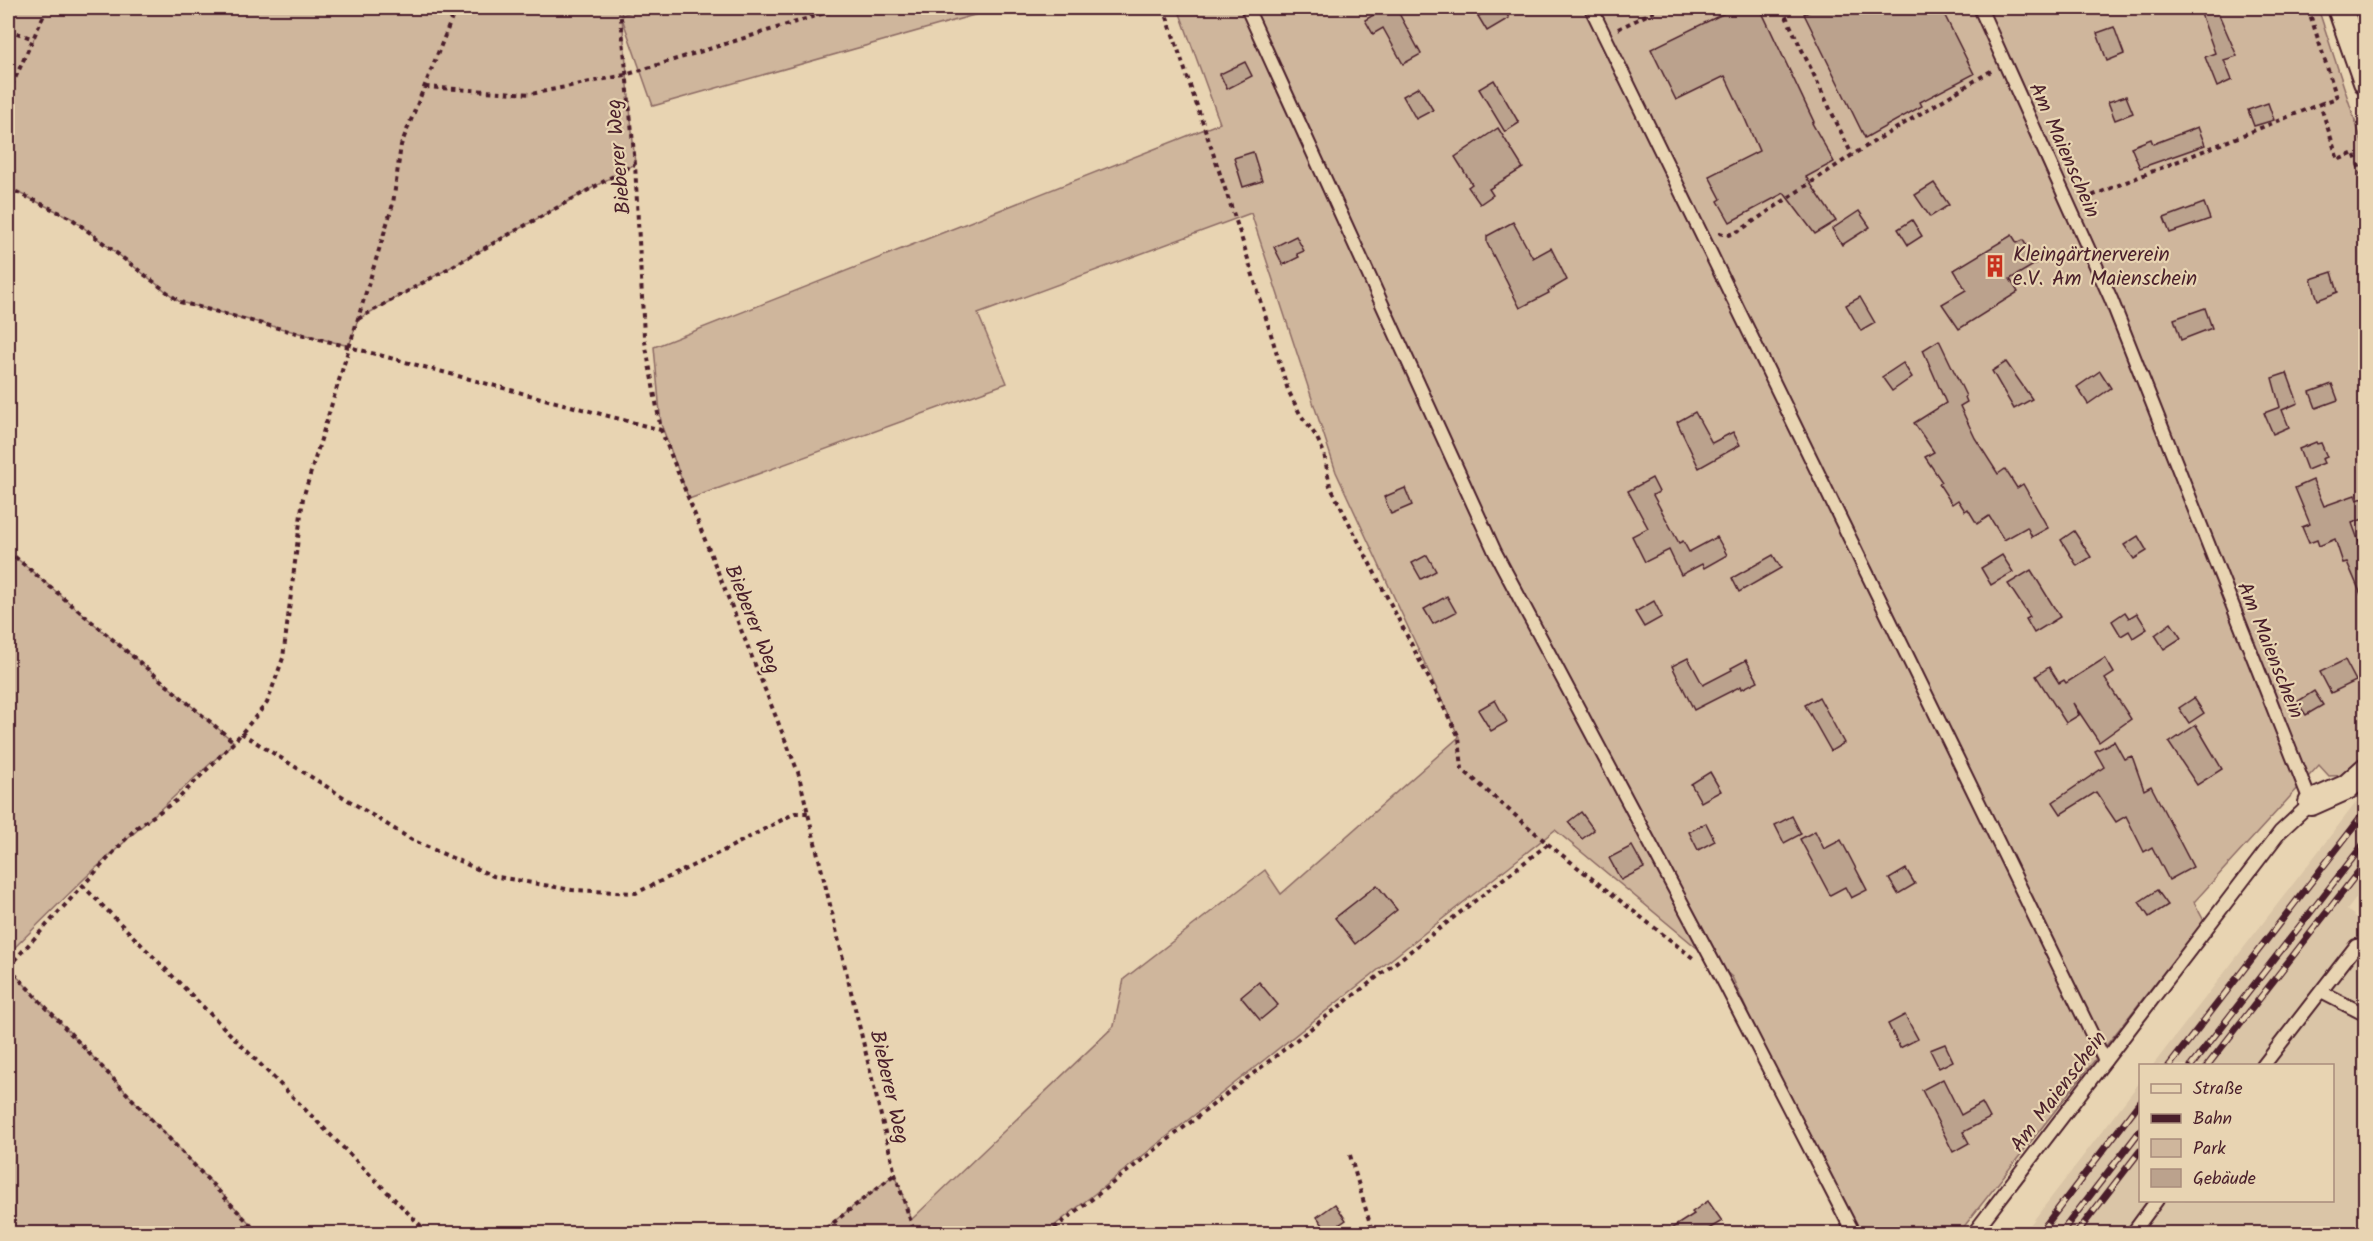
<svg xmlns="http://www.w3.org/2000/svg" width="2373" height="1241" font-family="Kalam,sans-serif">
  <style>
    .built { fill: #dac5a7 }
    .green { fill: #cfb69c; stroke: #8c6a64; stroke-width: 1.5 }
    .building { fill: #bba28d; stroke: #4a1f2b; stroke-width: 1.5 }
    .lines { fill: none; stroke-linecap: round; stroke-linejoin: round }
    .service-casing { stroke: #4a1f2b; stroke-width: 16 }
    .minor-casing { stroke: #4a1f2b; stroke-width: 28 }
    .path { stroke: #4a1f2b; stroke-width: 4; stroke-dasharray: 4.5 4.5; stroke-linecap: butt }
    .service { stroke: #e8d4b2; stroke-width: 12 }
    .minor { stroke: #e8d4b2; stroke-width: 24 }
    .rail-casing { stroke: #4a1f2b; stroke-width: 7 }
    .rail { stroke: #e8d4b2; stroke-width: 4.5; stroke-dasharray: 14; stroke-linecap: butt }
    .labels { text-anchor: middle; stroke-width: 4.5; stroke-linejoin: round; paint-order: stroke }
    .street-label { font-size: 21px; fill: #4a1f2b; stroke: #e8d4b2 }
    .poi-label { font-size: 21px; fill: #4a1f2b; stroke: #e8d4b2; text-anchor: start }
  </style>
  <rect width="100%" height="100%" fill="#e8d4b2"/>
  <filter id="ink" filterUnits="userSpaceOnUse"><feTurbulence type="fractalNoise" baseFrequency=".0167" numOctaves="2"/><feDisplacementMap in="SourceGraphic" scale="12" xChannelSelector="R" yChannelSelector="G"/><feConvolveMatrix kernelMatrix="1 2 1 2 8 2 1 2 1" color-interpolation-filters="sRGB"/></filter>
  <g filter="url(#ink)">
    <!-- built -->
    <path class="built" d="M2365,791V887L2347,910L2365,924V1233L2023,1234L2140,1082V1200H2332V1066L2153,1065Z"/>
    <!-- green -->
    <g class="green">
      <path d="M8,8H620L622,15L643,8H999L653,106L622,18L635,164L358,319L349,346L180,302L71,218L8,188Z"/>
      <path d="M1178,8H2318L2365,151V760L2353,775L2329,776L2319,765L2194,902L2204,921L1959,1233H1857L1801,1131L1732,977L1555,830L1045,1233H819L895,1174L911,1220L1114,1026L1124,979L1265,870L1281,894L1459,737L1336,472L1251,213L978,314L1007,383L689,499L661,424L654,347L1220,123Z"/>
      <path d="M8,551L234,742L85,878L8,954Z"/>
      <path d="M8,967L259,1233H8Z"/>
    </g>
    <!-- building -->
    <g class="building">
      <path d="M1371,8H1396L1421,54L1403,64L1383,28L1373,34L1365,20L1375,14Z"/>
      <path d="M1493,8H1503L1509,18L1487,31L1478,16Z"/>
      <path d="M1735,8H1760L1814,122L1812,123L1834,162L1806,177L1836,221L1815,234L1784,193L1730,222L1718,201L1721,199L1709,176L1759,151L1742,112L1725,76L1676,100L1651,49Z"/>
      <path d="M1818,8H1941L1974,74L1920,102L1922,106L1865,138L1804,14Z"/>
      <path d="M2199,8H2216L2237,56L2224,60L2232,80L2217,87L2205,57L2215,53Z"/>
      <path d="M2114,27L2124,54L2107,61L2097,33Z"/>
      <path d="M1245,62L1252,76L1227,89L1220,74Z"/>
      <path d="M1494,80L1519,123L1505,132L1479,89Z"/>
      <path d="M1419,87L1433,110L1416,119L1403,96Z"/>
      <path d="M2126,96L2133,113L2115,120L2108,102Z"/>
      <path d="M2268,103L2274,120L2254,126L2248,110Z"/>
      <path d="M2198,127L2205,145L2140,168L2131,147L2151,139L2153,144Z"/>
      <path d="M1498,128L1523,168L1489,189L1493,195L1480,204L1468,187L1472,184L1455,157Z"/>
      <path d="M1253,152L1262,181L1243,187L1234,158Z"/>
      <path d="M1934,183L1949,205L1930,217L1915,195Z"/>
      <path d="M2204,203L2210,219L2170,233L2164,218Z"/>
      <path d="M1859,211L1870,227L1842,245L1832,229Z"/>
      <path d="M1912,220L1922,236L1908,245L1898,229Z"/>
      <path d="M1513,222L1533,258L1551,248L1567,280L1548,291L1549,293L1520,308L1487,243V236Z"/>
      <path d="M2012,235L2017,243L2023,240L2037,263L2010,279L2018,292L1959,329L1942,304L1966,290L1954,270Z"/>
      <path d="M1296,236L1304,251L1297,254L1299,257L1283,265L1274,247Z"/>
      <path d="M2332,272L2338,292L2318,300L2311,279Z"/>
      <path d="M1860,297L1875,323L1861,331L1846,305Z"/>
      <path d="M2205,308L2212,328L2181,340L2174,319Z"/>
      <path d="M1939,340L1966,396L1965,397L1967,402L1960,406L1975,438L1998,474L2005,469L2017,488L2023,484L2048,528L2032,537L2027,527L2004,540L1989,516L1977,524L1968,509L1965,511L1958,500L1952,504L1939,484L1942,482L1925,457L1934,452L1914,423L1946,403L1923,350Z"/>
      <path d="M2006,362L2032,399L2014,409L1992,371Z"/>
      <path d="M1903,363L1912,377L1892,391L1882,377Z"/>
      <path d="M2100,371L2111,388L2088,404L2077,387Z"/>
      <path d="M2287,373L2298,403L2282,410L2289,427L2273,434L2264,413L2280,407L2272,378Z"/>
      <path d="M2332,384L2338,400L2316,408L2310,392Z"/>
      <path d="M1695,412L1712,443L1733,432L1740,445L1699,468L1677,422Z"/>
      <path d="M2316,442L2317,444L2321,443L2327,457L2322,459L2324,463L2307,470L2299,449Z"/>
      <path d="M1652,478L1659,492L1653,495L1679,543L1683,541L1689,552L1717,537L1727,555L1704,568L1702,564L1681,575L1669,550L1645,562L1632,536L1648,528L1628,491Z"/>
      <path d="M2313,480L2324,506L2355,495L2357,500L2366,497V518L2352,523L2366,562V606L2347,562L2343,563L2335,539L2319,546L2317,540L2309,543L2302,527L2310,524L2295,488Z"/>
      <path d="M1405,488L1412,505L1391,514L1384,497Z"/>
      <path d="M2074,531L2091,557L2077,566L2061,540Z"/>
      <path d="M2138,536L2147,551L2134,559L2124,545Z"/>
      <path d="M1427,555L1436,571L1421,579L1412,563Z"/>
      <path d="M1773,555L1781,568L1739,592L1732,578Z"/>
      <path d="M2002,555L2013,572L1991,585L1981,568Z"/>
      <path d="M2031,570L2060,617L2034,633L2026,619L2030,617L2008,584Z"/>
      <path d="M1447,596L1456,612L1433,624L1424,609Z"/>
      <path d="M1654,601L1662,617L1644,627L1635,612Z"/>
      <path d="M2125,612L2129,618L2137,613L2147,629L2133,638L2129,631L2121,636L2112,621Z"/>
      <path d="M2171,623L2181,638L2164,649L2155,635Z"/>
      <path d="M1688,658L1703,685L1732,670L1731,668L1746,660L1758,681L1742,689L1741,686L1694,710L1672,666Z"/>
      <path d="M2105,658L2114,673L2105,679L2131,719L2099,742L2073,703L2079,715L2066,723L2036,676L2049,667L2059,683L2064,680L2066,683Z"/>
      <path d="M2345,660L2356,681L2331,693L2320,672Z"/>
      <path d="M2314,691L2323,705L2306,715L2297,702Z"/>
      <path d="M1819,697L1844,743L1831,751L1805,705Z"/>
      <path d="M2194,698L2204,713L2189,723L2179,708Z"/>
      <path d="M1495,700L1507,722L1491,731L1478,710Z"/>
      <path d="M2196,725L2222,769L2197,785L2169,743Z"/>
      <path d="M2114,741L2124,759L2132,756L2144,790L2151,786L2193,867L2169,880L2152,847L2144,852L2126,816L2116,822L2096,792L2061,814L2053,802L2104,767L2095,751Z"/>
      <path d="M1710,772L1721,791L1701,802L1691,784Z"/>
      <path d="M1581,812L1594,830L1582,839L1568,822Z"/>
      <path d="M1792,816L1801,834L1784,843L1775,825Z"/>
      <path d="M1706,823L1715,841L1698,850L1689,832Z"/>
      <path d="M1815,831L1824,849L1841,840L1867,890L1851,898L1845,887L1830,895L1800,839Z"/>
      <path d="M1632,846L1644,868L1621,880L1609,858Z"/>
      <path d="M1906,869L1915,884L1898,894L1889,879Z"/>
      <path d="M1377,885L1397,910L1355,944L1335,918Z"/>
      <path d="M2157,890L2168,905L2149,917L2139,902Z"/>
      <path d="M1259,982L1278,1005L1260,1020L1241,997Z"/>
      <path d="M1905,1015L1918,1039L1900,1048L1888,1024Z"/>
      <path d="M1945,1044L1953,1061L1939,1068L1930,1050Z"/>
      <path d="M1943,1079L1961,1115L1982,1103L1990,1118L1963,1132L1969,1143L1953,1152L1922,1090Z"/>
      <path d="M1708,1201L1722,1221L1702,1233H1664L1694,1214L1692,1212Z"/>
      <path d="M1335,1204L1346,1220L1328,1232L1317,1217Z"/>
    </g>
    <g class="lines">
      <!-- service casing -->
      <g class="service-casing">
        <g id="service">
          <path d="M1247,8L1495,552L1725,984L1854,1234"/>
          <path d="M1591,8L2105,1061"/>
          <path d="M2321,992L2366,1015"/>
          <path d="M2263,1066L2356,946"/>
          <path d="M1973,1234L2280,832L2311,803L2111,299L1980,8"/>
          <path d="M2132,1234L2157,1200"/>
        </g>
      </g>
      <!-- minor casing -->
      <g class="minor-casing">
        <g id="minor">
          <path d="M2340,8L2366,82"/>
          <path d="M2311,803L2347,787L2366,770"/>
        </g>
      </g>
      <!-- path -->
      <g class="path">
        <path d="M620,8L635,164L644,336L661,430L798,772L895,1174L915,1234"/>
        <path d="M1164,8L1240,233L1288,390L1300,414L1316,436L1324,453L1330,486L1459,737L1462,769L1548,844L1693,958"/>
        <path d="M1782,8L1852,155"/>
        <path d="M2308,8L2337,98L2320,104"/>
        <path d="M1618,29L1661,8"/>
        <path d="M8,30L34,39"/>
        <path d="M425,87L531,94L625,75L841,8"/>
        <path d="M8,94L47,8"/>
        <path d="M8,188L71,218L180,302L661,430"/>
        <path d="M2084,199L2320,104L2338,160L2354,153L2366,187"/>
        <path d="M1719,233L1728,235L1739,231L1852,155L1991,71"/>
        <path d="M358,319L635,164"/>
        <path d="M8,551L234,742"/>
        <path d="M241,733L412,840L493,876L572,890L636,893L723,851L795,813H808"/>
        <path d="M82,885L429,1234"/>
        <path d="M8,967L136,828L177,800L234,742L267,703L283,658L303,498L393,204L401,145L456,8"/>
        <path d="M8,967L259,1234"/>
        <path d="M1350,1155L1373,1234"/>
        <path d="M819,1234L895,1174"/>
        <path d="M1047,1234L1548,844"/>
      </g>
      <!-- service -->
      <use href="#service" class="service"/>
      <!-- minor -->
      <use href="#minor" class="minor"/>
      <!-- rail casing -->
      <g class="rail-casing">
        <g id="rail">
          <path d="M2169,1066L2366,811"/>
          <path d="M2191,1066L2366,841"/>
          <path d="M2207,1066L2366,862"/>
          <path d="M2039,1234L2140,1102"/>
          <path d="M2060,1234L2140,1131"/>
          <path d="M2076,1234L2140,1151"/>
        </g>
      </g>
      <!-- rail -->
      <use href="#rail" class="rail"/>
    </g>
  </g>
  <!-- icons -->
  <defs>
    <g id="building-bare" transform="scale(1.8)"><path d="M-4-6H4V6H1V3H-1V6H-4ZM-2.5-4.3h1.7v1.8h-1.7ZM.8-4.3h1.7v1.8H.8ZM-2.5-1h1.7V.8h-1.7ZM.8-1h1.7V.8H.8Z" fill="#c8321e" stroke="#e8d4b2" stroke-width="2.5" paint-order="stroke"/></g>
  </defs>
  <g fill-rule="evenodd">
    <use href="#building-bare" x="1995" y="266"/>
  </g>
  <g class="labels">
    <!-- street labels -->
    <g class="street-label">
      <text transform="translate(2065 150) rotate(66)" y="7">Am Maienschein</text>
      <text transform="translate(618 157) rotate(-95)" y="7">Bieberer Weg</text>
      <text transform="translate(753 619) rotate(68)" y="7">Bieberer Weg</text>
      <text transform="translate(2271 650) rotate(68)" y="7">Am Maienschein</text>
      <text transform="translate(890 1087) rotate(77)" y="7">Bieberer Weg</text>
      <text transform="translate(2058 1091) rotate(-53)" y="7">Am Maienschein</text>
    </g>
    <!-- poi labels -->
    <g class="poi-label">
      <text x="2013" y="261">Kleingärtnerverein<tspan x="2013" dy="24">e.V. Am Maienschein</tspan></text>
    </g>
  </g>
  <!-- margin -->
  <rect width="2373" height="1241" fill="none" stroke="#e8d4b2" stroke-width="30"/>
  <rect x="15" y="15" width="2343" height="1211" fill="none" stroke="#4a1f2b" stroke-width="2" filter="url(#ink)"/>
  <!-- legend -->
  <rect x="2139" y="1064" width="195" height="138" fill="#e8d4b2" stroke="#a98c7c" stroke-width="1.5"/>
  <rect x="2151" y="1084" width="30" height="9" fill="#e8d4b2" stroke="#a98c7c" stroke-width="1.5"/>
  <text x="2193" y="1094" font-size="18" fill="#4a1f2b">Straße</text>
  <rect x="2151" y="1114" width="30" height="9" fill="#4a1f2b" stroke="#a98c7c" stroke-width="1.5"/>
  <text x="2193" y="1124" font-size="18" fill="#4a1f2b">Bahn</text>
  <rect x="2151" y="1139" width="30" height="18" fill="#cfb69c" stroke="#a98c7c" stroke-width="1.5"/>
  <text x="2193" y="1154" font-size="18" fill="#4a1f2b">Park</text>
  <rect x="2151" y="1169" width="30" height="18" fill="#bba28d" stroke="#a98c7c" stroke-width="1.5"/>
  <text x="2193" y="1184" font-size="18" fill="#4a1f2b">Gebäude</text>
</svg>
